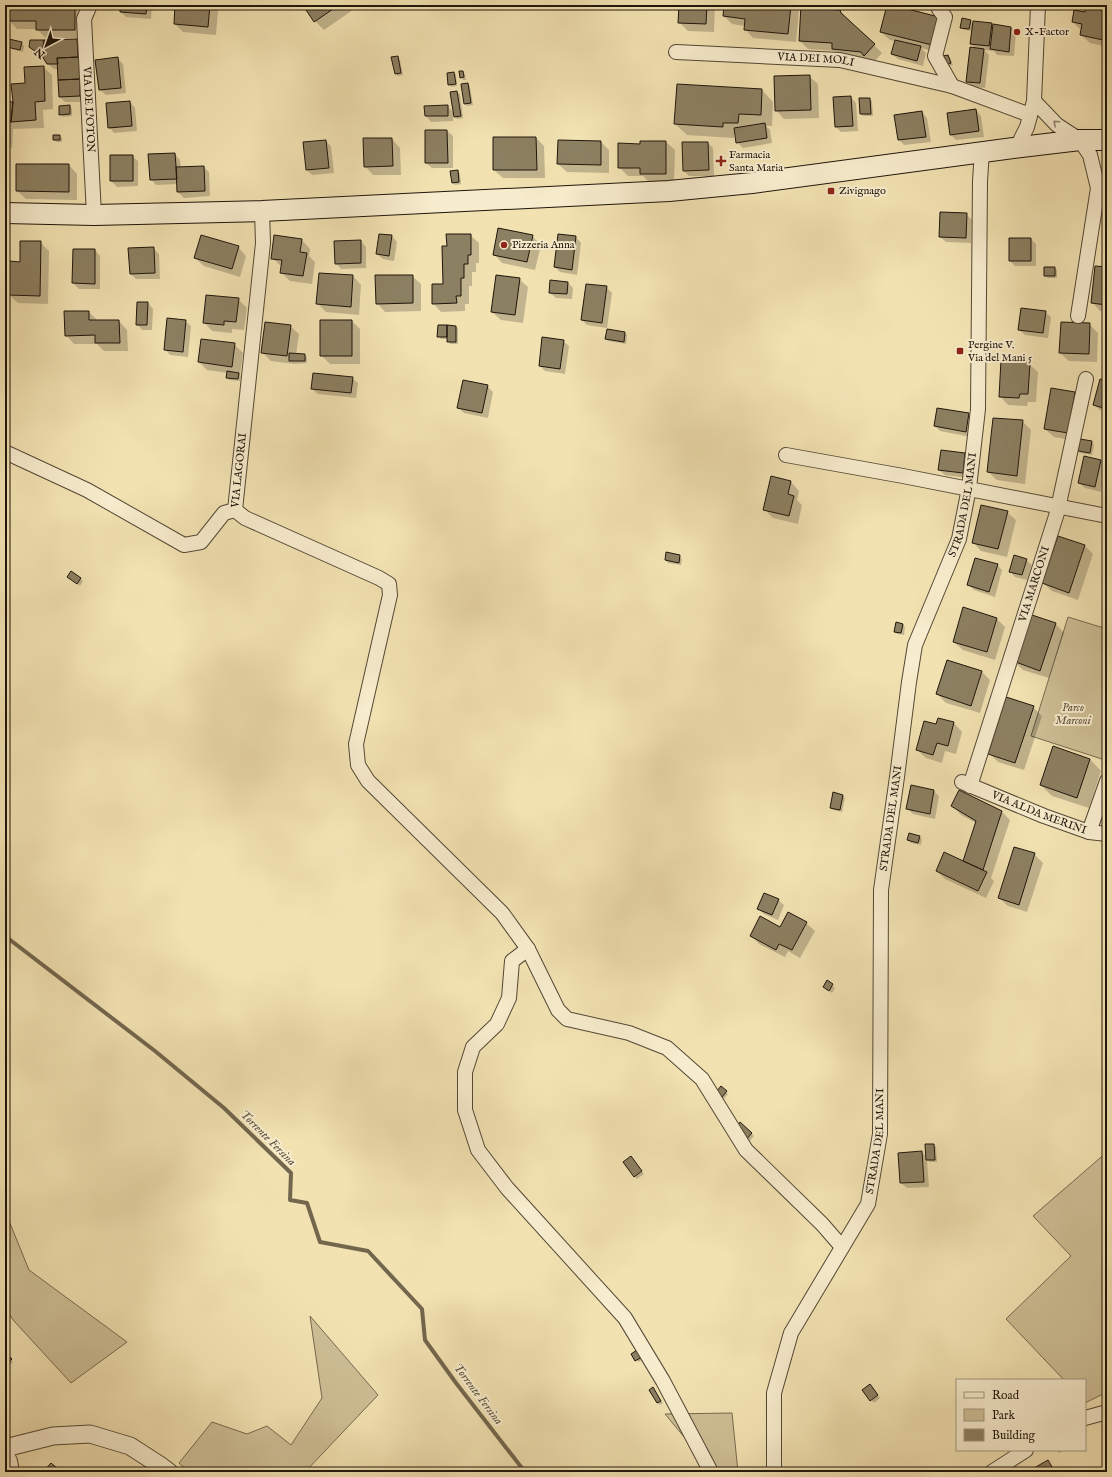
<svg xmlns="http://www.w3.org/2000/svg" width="1112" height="1477" viewBox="0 0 1112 1477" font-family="'IM FELL English',serif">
  <rect width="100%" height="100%" fill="#f2e2b2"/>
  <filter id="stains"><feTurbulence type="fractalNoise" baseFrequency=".005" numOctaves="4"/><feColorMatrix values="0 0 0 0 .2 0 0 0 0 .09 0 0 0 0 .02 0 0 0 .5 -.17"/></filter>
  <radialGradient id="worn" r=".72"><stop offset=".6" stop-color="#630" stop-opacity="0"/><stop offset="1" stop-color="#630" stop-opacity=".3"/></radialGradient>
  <path fill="#cebf96" stroke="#766a50" d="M1068 617 1107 629V752L1105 760 1031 736Z
    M1107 1152V1392L1085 1403V1380H1064L1006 1319 1071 1256 1033 1216Z
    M5 1211 29 1270 127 1342 71 1383 14 1321 5 1308Z
    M310 1316 378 1395 305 1472H189L179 1463 212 1422 247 1434 267 1426 291 1445 322 1398Z
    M732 1413 738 1472H703L690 1444 665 1414Z"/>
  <path fill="#0003" d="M5 5 46 6 49 9 74 8 83 17V38H46L37 29H17L5 16Z
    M121 5H152L151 19 126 17 121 12Z
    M176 5H212L218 11 216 35 183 32 175 24Z
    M310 5H360L324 30 315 21 306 8Z
    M680 5H715L714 32 688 31 679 22Z
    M725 5H793L799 11 796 42 753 38 745 29V26L732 24 724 16Z
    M822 7 825 10 840 11 882 53 873 63 841 58 834 51 808 49 800 41Z
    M1107 11V47L1090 43 1081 35V30L1073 22 1086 13Z
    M970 21 973 24H991L993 25 1011 27 1016 33 1014 56 997 55 994 51 984 50 989 55 985 88 972 87 967 81 976 49 971 44 973 31 964 30 961 28Z
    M947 26 940 53 921 48 926 53 923 66 898 59 892 54 895 41 890 40 881 32Z
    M10 40 22 43 24 46 23 52 11 49 8 47Z
    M77 40 82 45 85 102H65L60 97 59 69H54L48 64Z
    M948 56 950 58 953 65 949 66 947 64Z
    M397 57 400 60 403 75 398 76 396 74Z
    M117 58 123 64 126 93 106 95 100 90Z
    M43 67 52 75 53 109 43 110 44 128 13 129 12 148 5 147V102L14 103 26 84Z
    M463 72 465 74 466 80H463L461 77Z
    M453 73 456 75 457 86 452 87 449 85Z
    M809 76 818 84 819 118 784 119 776 110Z
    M468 84 470 87 473 105 467 106 465 103Z
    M762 90 773 102 772 126H766L770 130 772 143 743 148 737 142 734 130V138L687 135 675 124Z
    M457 92 460 94 463 118 457 119 453 114V121L431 122 426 116 425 107 447 106 454 113Z
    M851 97 856 103 858 131 841 132 836 127Z
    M869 99 872 101 873 116H864L861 114Z
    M130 102 135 108 137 131 114 133 109 127Z
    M70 106 72 109V116L63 117 60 114Z
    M976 110 981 116 984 137 956 140 951 135Z
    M922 112 927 118 931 142 904 145 899 140Z
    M426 131H447L453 136V168H432L426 163Z
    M59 136 62 138V142H57L54 140Z
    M536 138 544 146 545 178H503L494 170Z
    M392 139 400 148 401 175H373L365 166Z
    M326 141 331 146 334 173 312 175 307 170 304 143Z
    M601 142 609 150V173L567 172 558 164Z
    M641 142H666L675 150 674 182H649L643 176H628L619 167 641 145Z
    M708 143 713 148 714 176H689L684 171Z
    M175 154 180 160 181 168 204 167 209 172 210 196 184 198 178 192V184L156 185 151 179Z
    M111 156H132L138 161V186L117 187 111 181Z
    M69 165 77 174V200L26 199 17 191Z
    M5 171 7 173V201H5Z
    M458 171 460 174 461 184 455 185 453 182Z
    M966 214 972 220 971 243 946 242 940 237Z
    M470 235 479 243V263H476V272H472V286H469V304H465V311L441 312 433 303 444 285Z
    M392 236 397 242 394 261 383 259 377 254Z
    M532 236 541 245 535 270 502 263 494 254Z
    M576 237 581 243 577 275 560 272 555 267Z
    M1031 239 1036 244V266H1015L1010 261Z
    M302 240 310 249 309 256 315 262 312 284 290 281 281 272 282 267 272 258Z
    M361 241 366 247V268L341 269 336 263Z
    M40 242 49 251 48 304 18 303 9 295 21 263Z
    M238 247 246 256 240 277 204 266 195 258Z
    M153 248 159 254 160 279H136L131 274Z
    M74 250H95L100 256V289H79L73 283Z
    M1054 268 1057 270V278H1048L1045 276Z
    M1107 268V312L1100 311 1092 302Z
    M353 276 361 285 359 315 326 312 318 304Z
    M412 276 421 284V311L385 312 377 303Z
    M519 279 528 287 523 323 501 320 492 312Z
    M568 283 573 288 572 299 556 298 550 293Z
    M606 287 612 293 607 328 587 325 582 320Z
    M238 299 247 308 244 330 232 329V333L212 331 204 322Z
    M148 303 153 309 152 330H142L137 324Z
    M89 312 97 320 119 321 127 330 128 351H104L97 344H74L66 335Z
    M1045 312 1051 317 1048 338 1025 335 1019 330Z
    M185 321 191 326 188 357 170 355 165 349Z
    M352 321 360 329V364H330L321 355Z
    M1089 324 1098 333 1097 362 1069 361 1060 353Z
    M290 326 299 334 296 355H305L307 357V363L295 364 271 361 262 352Z
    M456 326 458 329V344H450L448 339H441L438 336Z
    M625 333 627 335 626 344 609 341 606 339Z
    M563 341 569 346 565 374 545 371 540 366Z
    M234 344 243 353 240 375 241 376 240 381 229 380 227 377 228 373 207 370 199 362Z
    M1029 364 1038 372 1036 402H1028L1027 406 1008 405 1000 396Z
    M352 378 358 383 356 398 318 394 312 389Z
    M1107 382V412L1100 410 1094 405Z
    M487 386 493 392 488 418 464 413 458 407Z
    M1074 393 1083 401 1076 441 1054 437 1045 429Z
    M968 414 974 420 971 437 940 431 935 426Z
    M1022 421 1031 430 1025 484 997 480 988 472Z
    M1081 440 1092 442 1094 445 1092 455 1081 453 1079 450Z
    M965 454 970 459 968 478 945 475 939 470Z
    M1085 458 1101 461 1106 467 1101 492 1085 488 1079 483Z
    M791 482 799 491 797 500 802 505 798 524 773 518 764 509Z
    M1007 512 1016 520 1007 557 981 551 973 542Z
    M1059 537 1085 546 1093 554 1078 600 1052 591 1043 583Z
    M667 553 680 556 682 559 681 565 668 563 666 560Z
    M1026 560 1032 565 1027 580 1015 577 1010 571Z
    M997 565 1002 570 995 597 974 590 969 585Z
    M71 572 83 581 80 586 71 579Z
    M1030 615 1056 624 1064 633 1049 678 1023 670 1014 661Z
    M997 619 1005 627 995 660 963 650 954 642Z
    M903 625 905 627 904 635 897 634 895 631Z
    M982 672 990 680 980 713 946 703 937 694Z
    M1033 707 1042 716 1024 770 998 762 989 753Z
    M954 723 962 732 956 754 945 751 942 763 926 758 917 750 937 725Z
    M1053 747 1090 759 1101 771 1089 808 1052 796 1041 785Z
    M912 786 934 791 939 796 935 819 913 814 907 808Z
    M843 796 845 798 842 812 833 810 831 808Z
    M953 806 1001 811 1010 820 991 878 994 881 986 898 945 879 937 871 963 862 976 823 961 815Z
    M920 837 922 839 921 845 911 843 908 840Z
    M1034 854 1043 863 1027 912 1008 906 999 898Z
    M778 900 784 905 778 920 764 914 758 909Z
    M806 923 815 931 800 958 788 951 785 957 759 944 751 935Z
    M832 985 835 988 832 993 824 987Z
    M721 1088 728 1094 724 1099 717 1092Z
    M740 1124 754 1136 747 1144Z
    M933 1145 936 1147 937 1162H930L927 1160 929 1187 907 1188 901 1183 900 1154 922 1152 927 1158Z
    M633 1160 644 1174 637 1179 624 1163Z
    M637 1351 643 1359 639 1362 636 1360Z
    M8 1356 13 1362 10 1365 5 1360Z
    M872 1387 880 1398 874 1403 863 1390Z
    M653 1389 663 1403 660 1405 658 1403Z
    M1056 1450H1065L1059 1453Z"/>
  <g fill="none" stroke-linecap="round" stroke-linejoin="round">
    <path stroke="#72664d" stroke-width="4" d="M5 936 155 1051 224 1108 291 1173 290 1200 307 1203 320 1242 368 1251 422 1309 425 1340 456 1383 525 1472"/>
  </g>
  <path fill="#8c8062" stroke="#1e150b" d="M5 5H47V8L75 7V30H36V21H7V11H5Z
    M120 5H147L146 14 120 12Z
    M175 5H210L208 27 174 24Z
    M308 5H339L314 22 304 7Z
    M679 5H707L706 24 678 23Z
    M724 5H791L788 34 744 30 745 19 723 16Z
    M801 5 822 6V9L840 10 841 13 875 44 864 56 861 52 832 49V43L799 41Z
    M887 5H892L939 17 932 45 880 32Z
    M1086 5 1107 10V17L1103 40 1080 35 1082 24 1072 22 1074 10 1085 12Z
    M962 18 971 20 969 29 960 28Z
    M973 21 992 23 989 46 970 44Z
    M993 24 1011 27 1009 52 990 49Z
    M9 39 22 42 20 50 7 47Z
    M77 39 78 57 57 58 58 64H47L42 56 44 40Z
    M30 40H44L42 56 29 47Z
    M895 40 921 46 917 61 891 54Z
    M970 47 984 49 980 83 966 82Z
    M948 55 951 63 946 65 943 56Z
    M398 56 401 73 395 74 391 57Z
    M81 57 82 79 58 80 57 58Z
    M118 57 121 88 99 90 95 60Z
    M44 66 45 101 35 102 36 120 11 122 13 102 11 84 25 83 24 67Z
    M459 71H463L464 77 460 78Z
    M454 72 456 84 448 85 447 73Z
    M810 75 811 110 775 111 774 76Z
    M80 79V96L59 97 58 80Z
    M468 83 471 103 464 104 461 84Z
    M677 84 762 89 761 115 739 114 738 123H723V127L674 124Z
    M457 91 461 116 454 117 450 92Z
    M851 96 853 126 835 127 833 97Z
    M859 98H870L871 114H860Z
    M5 101 13 102 11 122 5 121Z
    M130 101 132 126 108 128 106 103Z
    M70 105V114L59 115V106Z
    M448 105V116H425L424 106Z
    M976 109 979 131 950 135 947 113Z
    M922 111 926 137 898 140 894 115Z
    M765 123 767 138 736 143 734 128Z
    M425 130H447L448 163H425Z
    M53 135H60V140H53Z
    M493 137H536L537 170H493Z
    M363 138H392L393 166 364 167Z
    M326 140 329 168 306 170 303 142Z
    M558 140 601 141V165L557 164Z
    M640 141H666V174H640V168H618V143L640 144Z
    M682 142H708L709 170 683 171Z
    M175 153 177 179 150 180 148 154Z
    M110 155H133V181H110Z
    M16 164H69V192L16 191Z
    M204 166 205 191 177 192 176 167Z
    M458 170 459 182 452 183 450 171Z
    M940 212 967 213 966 238 939 237Z
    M498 228 533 235 527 262 493 255Z
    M379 234 392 235 389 256 376 254Z
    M446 234H471V255H468V264H464V278H461V296H456L457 303 432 304V284H443L442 246H447Z
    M558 234 576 236 572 270 554 267Z
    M201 235 239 246 232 269 194 258Z
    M274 235 302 239 300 252 307 253 303 276 280 273 282 260 271 259Z
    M1009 238H1031V261H1009Z
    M361 240V263L335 264 334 241Z
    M20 241H41L40 296 8 295 9 261 20 262Z
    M154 247 155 273 130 274 128 248Z
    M73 249H95V284L72 283Z
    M1095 266 1107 267V305L1091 303Z
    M1044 267H1055V276H1044Z
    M319 273 353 275 351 307 316 304Z
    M375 275H413V303L376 304Z
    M496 275 520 278 515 315 491 312Z
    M550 280 568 282 567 294 549 293Z
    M586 284 607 286 602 323 581 320Z
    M206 295 239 298 236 322 224 321V325L203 323Z
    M137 302H148L147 325H136Z
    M1021 308 1046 311 1043 333 1018 330Z
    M64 311H89V320H119L120 343H95V335L65 336Z
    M167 318 186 320 183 352 164 350Z
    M320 320H352V356H320Z
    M265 322 291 325 287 356 261 353Z
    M1061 322 1090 323 1089 354 1059 353Z
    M438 325H447V337H437Z
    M447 325 456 326V342H447Z
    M607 329 625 332 624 342 605 339Z
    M542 337 564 340 560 369 539 366Z
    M201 339 235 343 232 367 198 362Z
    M289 353 305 354V361H289Z
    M1001 360 1030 363 1028 394H1020L1019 398 999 397Z
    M227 371 239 373 238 379 226 378Z
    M313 373 353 377 351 393 311 389Z
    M1100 379 1107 381V409L1093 405Z
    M463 380 488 385 482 413 457 408Z
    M1051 388 1075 392 1068 433 1044 429Z
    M937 408 969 413 966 432 934 426Z
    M993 418 1023 420 1017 476 987 472Z
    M1080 439 1092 441 1090 453 1078 451Z
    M941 450 965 453 963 473 938 470Z
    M1084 456 1101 460 1095 487 1078 483Z
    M771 476 791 481 788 494 794 496 789 516 763 510Z
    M981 505 1008 511 998 549 972 543Z
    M1058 536 1085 545 1069 593 1042 583Z
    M666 552 680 555 679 563 665 560Z
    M1014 555 1027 559 1022 575 1009 572Z
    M975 558 998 564 989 592 967 585Z
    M71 571 81 578 77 584 67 577Z
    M963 607 997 618 987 652 953 642Z
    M1029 614 1056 623 1040 671 1013 661Z
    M896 622 903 624 901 633 894 632Z
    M947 660 982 671 971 706 936 694Z
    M1006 697 1034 706 1015 763 988 754Z
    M938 718 954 722 948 746 937 743 933 755 916 750 924 721 936 724Z
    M1053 746 1090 759 1077 798 1040 785Z
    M911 785 934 790 930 814 906 809Z
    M959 790 1002 811 983 870 963 861 976 821 951 806Z
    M833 792 843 795 840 810 830 808Z
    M909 833 920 836 918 843 907 840Z
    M1014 847 1035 853 1019 905 998 898Z
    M944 852 987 872 978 891 936 871Z
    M764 893 779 899 772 915 757 909Z
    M788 912 807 922 792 950 779 944 776 950 750 936 760 916 780 927Z
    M827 980 833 984 829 991 823 987Z
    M721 1086 727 1091 722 1097 716 1092Z
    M740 1122 752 1133 744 1142 736 1127Z
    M925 1144H934L935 1160H926Z
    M922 1151 924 1182 900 1183 898 1153Z
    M631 1156 642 1171 634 1177 623 1162Z
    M637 1350 642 1357 635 1361 631 1354Z
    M8 1355 12 1359 7 1364 5 1362V1358Z
    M870 1384 878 1395 870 1401 862 1390Z
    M653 1387 661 1401 657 1403 649 1390Z
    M1048 1460 1055 1472H1027Z
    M51 1463 62 1472H43Z"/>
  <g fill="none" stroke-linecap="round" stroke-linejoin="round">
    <g stroke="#534835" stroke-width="16">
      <g id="minor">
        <path id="s1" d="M90 5 84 19 94 215"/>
        <path d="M940 5 939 9 945 17 935 56 952 86"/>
        <path id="s2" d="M676 52 840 60 952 86 1030 115"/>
        <path d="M1034 101 1057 125 1080 140 1090 155 1098 188 1078 316"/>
        <path d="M1021 147V139L1027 127 1034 101 1038 5"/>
        <path d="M5 452 87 490 184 545 201 542 224 513 235 510"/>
        <path d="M786 455 903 476 1107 516"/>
        <path d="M235 510 245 518 379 578 389 584 390 595 356 744 358 765 368 781 502 913 528 949 558 1010 567 1019 629 1033 667 1048 702 1079 746 1150 822 1224 842 1247"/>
        <path id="s3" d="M235 510 263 243 262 211"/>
        <path id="s4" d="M962 782 1044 816 1089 832 1107 781"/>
        <path id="s5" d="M970 786 1057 513 1086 379"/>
        <path d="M1089 832 1107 834"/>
        <path d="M528 949 512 961 509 998 497 1024 473 1047 465 1072V1110L478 1150 507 1188 625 1318 663 1381 711 1472"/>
        <path d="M1085 1418 1107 1412"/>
        <path d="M5 1451 10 1461 12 1472"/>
        <path id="s6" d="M774 1472V1393L791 1333 868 1204 880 1134 881 890 897 777 909 682 915 645 959 539 969 488 978 409 980 181 982 151"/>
        <path d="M992 1472 1026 1450"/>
      </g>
    </g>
    <g stroke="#534835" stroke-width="19">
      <path id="tertiary" d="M5 1448 53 1436 90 1434 130 1446 161 1466 169 1472"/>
    </g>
    <g stroke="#1e150b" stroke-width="22">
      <path id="secondary" d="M5 213 94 215 262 211 669 191 752 183 1021 147 1080 140H1107"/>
    </g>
    <use href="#minor" stroke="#f7eccd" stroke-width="14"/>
    <use href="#tertiary" stroke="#f7eccd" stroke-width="17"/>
    <use href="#secondary" stroke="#f7eccd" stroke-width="20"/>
  </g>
  <defs><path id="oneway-chevron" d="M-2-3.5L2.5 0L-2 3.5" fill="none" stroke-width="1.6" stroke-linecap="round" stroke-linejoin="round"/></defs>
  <use stroke="#958b76" href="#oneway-chevron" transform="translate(1056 123) rotate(-138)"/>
  <g fill="#8f2418" stroke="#f7eccd" stroke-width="1.5">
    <circle cx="1017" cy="32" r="4"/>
    <path d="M719 155h4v4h4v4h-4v4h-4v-4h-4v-4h4z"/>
    <rect x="827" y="187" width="8" height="8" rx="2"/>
    <circle cx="504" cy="245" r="4"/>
    <rect x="956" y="347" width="8" height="8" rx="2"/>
  </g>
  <g text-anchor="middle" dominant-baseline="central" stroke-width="4" stroke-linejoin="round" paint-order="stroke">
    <g font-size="11" fill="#1e150b" stroke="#f7eccd" text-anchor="start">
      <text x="1025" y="32">X-Factor</text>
      <text x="729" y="155">Farmacia<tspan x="729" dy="13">Santa Maria</tspan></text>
      <text x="839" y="191">Zivignago</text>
      <text x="512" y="245">Pizzeria Anna</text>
      <text x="968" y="345">Pergine V.<tspan x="968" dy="13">Via del Mani 5</tspan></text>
    </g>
    <g font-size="11" fill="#1e150b" stroke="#f7eccd">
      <text stroke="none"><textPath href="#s2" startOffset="140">VIA DEI MOLI</textPath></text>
      <text stroke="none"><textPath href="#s1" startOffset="106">VIA DE L'OTON</textPath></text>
      <text stroke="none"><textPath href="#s3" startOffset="40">VIA LAGORAI</textPath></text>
      <text stroke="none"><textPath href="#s6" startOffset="1003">STRADA DEL MANI</textPath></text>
      <text stroke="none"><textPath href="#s5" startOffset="212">VIA MARCONI</textPath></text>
      <text stroke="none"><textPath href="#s4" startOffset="83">VIA ALDA MERINI</textPath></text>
      <text stroke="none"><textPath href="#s6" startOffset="679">STRADA DEL MANI</textPath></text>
      <text stroke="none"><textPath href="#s6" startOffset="355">STRADA DEL MANI</textPath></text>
    </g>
    <g font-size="11" font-style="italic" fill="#5c503c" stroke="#f7eccd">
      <text x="1073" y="708">Parco<tspan x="1073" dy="13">Marconi</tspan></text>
    </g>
    <g font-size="12" font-style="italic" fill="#5d523c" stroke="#f7eccd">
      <text transform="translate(268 1138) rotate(45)">Torrente Fersina</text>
      <text transform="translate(478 1394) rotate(53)">Torrente Fersina</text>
    </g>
  </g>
  <rect width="1112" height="1477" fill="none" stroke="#f2e2b2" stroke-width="20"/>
  <rect x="6" y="6" width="1100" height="1465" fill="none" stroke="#1e150b" stroke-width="2"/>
  <rect x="10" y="10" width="1092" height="1457" fill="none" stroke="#1e150b"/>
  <rect x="956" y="1379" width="130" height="72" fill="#f7eccd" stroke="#a0967f"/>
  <rect x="964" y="1392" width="20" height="6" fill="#f7eccd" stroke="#a0967f"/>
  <text x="992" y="1399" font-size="12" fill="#1e150b">Road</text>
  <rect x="964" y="1409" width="20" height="12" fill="#cebf96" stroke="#a0967f"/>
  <text x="992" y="1419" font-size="12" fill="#1e150b">Park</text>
  <rect x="964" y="1429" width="20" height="12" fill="#8c8062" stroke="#a0967f"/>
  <text x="992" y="1439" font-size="12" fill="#1e150b">Building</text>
  <g transform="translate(46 46) rotate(221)" stroke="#f7eccd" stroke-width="3" paint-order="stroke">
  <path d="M0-3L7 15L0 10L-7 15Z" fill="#1e150b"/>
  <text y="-6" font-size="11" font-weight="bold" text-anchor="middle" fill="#1e150b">N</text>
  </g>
  <rect width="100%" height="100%" filter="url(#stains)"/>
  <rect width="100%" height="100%" fill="url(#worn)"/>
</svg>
